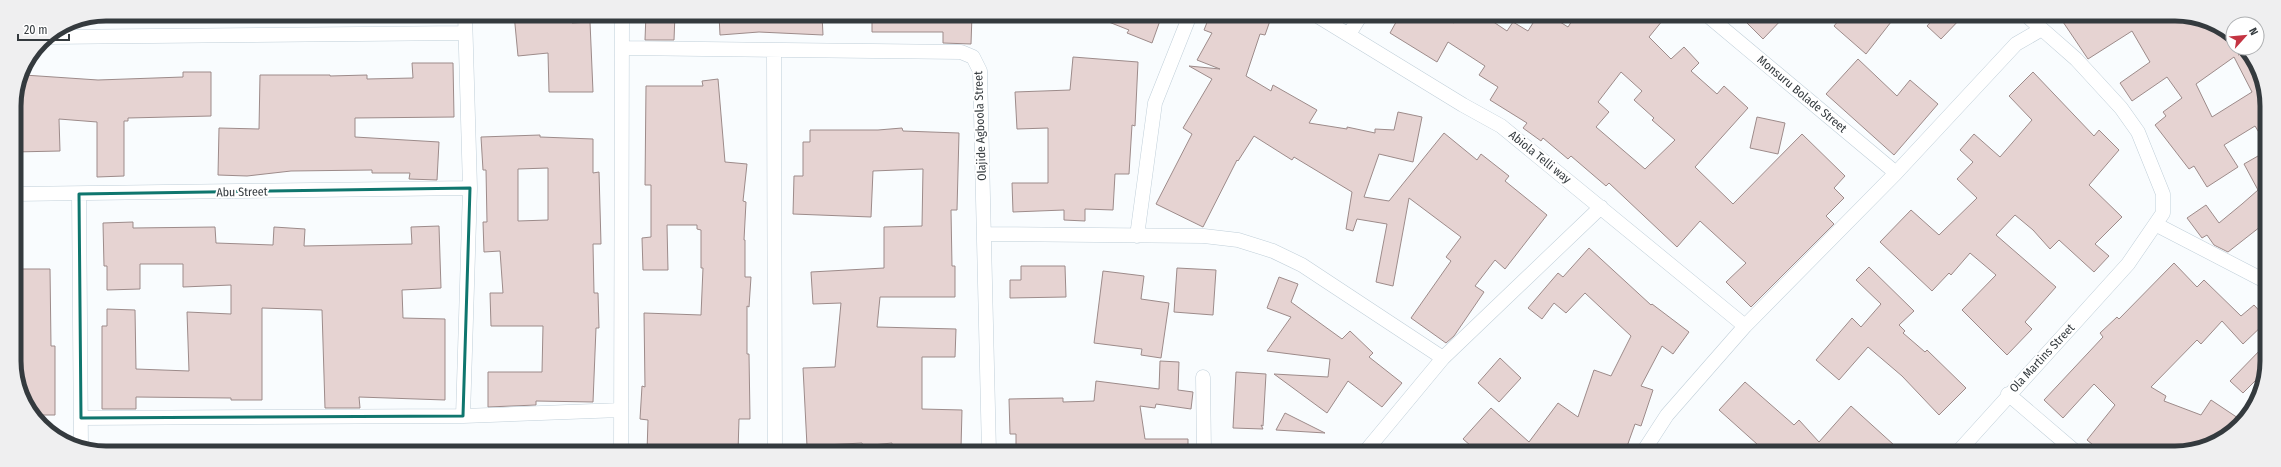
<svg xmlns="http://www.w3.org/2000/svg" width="2281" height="467" viewBox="0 0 2281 467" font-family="'Fira Sans Condensed',sans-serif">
  <rect width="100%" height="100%" fill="#f9fcfe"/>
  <path fill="#e6d3d2" stroke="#9d8b8a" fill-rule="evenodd" d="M514 14H573L572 23 590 22 593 92H549L548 53 518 56Z
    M646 14H675L674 40H645Z
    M719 15H822L823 35 759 32 720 35Z
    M872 15H972L971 44 943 43V32H872Z
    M1091 15H1162L1152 43 1127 33 1129 30Z
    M1210 15H1238L1255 22 1257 15H1272L1265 35 1260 34 1246 76 1271 91 1273 85 1317 110 1309 123 1347 129V127L1375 133V129L1394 130 1398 112 1422 117 1413 162 1379 154 1364 197 1389 201 1444 133 1477 160 1481 154 1509 176 1505 181 1547 215 1505 269 1495 260 1475 286 1484 292 1454 336 1446 343 1411 318 1451 261 1446 257 1461 237 1409 198 1393 286 1376 282 1387 224 1357 219 1353 231 1346 229 1352 192 1294 157 1292 160 1254 136 1238 161 1237 160 1203 227 1156 204 1192 134 1183 128 1212 79 1189 66 1220 69 1197 60 1212 33 1204 30Z
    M1400 15H1440L1454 23 1459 15H1483L1507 31 1513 22 1528 31 1538 15H1549L1568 27 1576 15H1667L1649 37 1671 59 1684 47 1699 63 1691 71 1717 94 1724 86 1748 108 1695 167 1733 204 1802 134 1845 176 1834 188 1844 198 1826 216 1834 224 1751 307 1726 282 1746 263 1700 221 1677 247 1609 183 1606 186 1571 156 1568 159 1543 138 1541 141 1523 128 1527 123 1490 100 1498 87 1479 75 1485 66 1448 42 1437 62 1390 33ZM1621 72 1642 91 1634 100 1654 118 1652 120 1675 140 1645 169 1596 127 1609 112 1598 102Z
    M1739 15H1786L1763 39Z
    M1843 15H1884L1891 22 1866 54 1834 26Z
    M1936 16H1963L1941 39 1927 26Z
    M2059 16H2193L2228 35 2233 42V48H2236L2240 54 2238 55 2245 51 2265 88V142L2255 126 2224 145 2238 167 2207 187 2194 166 2189 169 2155 125 2166 116 2163 112 2182 98 2167 77 2132 101 2120 83 2150 62 2132 31 2088 59ZM2234 57 2252 92 2212 117 2196 84Z
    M1073 57 1138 62 1135 126 1132 125 1129 174H1115L1113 210 1085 209V221L1064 220V210L1013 212 1012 183H1048V128L1017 129 1015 92 1070 90Z
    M1858 59 1897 96 1910 80 1938 104 1894 155 1826 94Z
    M412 63H453L454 117 355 118V137L439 142 437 180 409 179 410 173H372V170L291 171 247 176 218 175 219 128 259 129 260 75H330V76L367 75V79L413 78Z
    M183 72H211V116L128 118V121H124V176L97 177V122L59 119 60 151 14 152V100L20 79 24 80V75L98 80 183 77Z
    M2033 72 2094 136 2099 130 2119 150 2089 185 2122 217 2095 244 2109 256 2094 272 2059 240 2050 249 2033 230 2015 215 1996 235 2056 287 2025 322 2032 329 2007 355 1962 310 1996 275 1970 253 1951 275 1949 273 1932 291 1880 242 1911 210 1939 235 1977 198 1957 179 1973 162 1960 150 1974 134 2000 157 2032 120 2009 96Z
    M718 79 725 162 747 164 743 201 746 202 744 240H745V277H751L749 307 747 306V354H749L750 419H739L738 452H647L648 420 640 419 642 386 645 387 644 313 701 315 703 268H701V230L697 229V225H667L668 270H643L642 238 651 237V185H645L646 86H703L702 81Z
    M1757 117 1785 123 1778 154 1750 148Z
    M902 128 903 131 959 133 957 210H951L952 266H955V297H880L877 327 956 329 955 357H922V409L962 410 961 448 892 447V443L863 446 862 443 807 446 803 368 835 367 841 303 813 304 811 272 884 268V227L922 226 923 169 873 171 871 217 793 214 794 176H803V142H810V130H878Z
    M540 135V137L593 139V173L599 172 601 244H593L594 293H598L599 328H596L593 402 536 401V405L488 407V372H542L543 326H491L490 293H503L500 251 484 252 483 222H487L486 170H483L481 137ZM548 168V220L518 221V169Z
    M2265 152V223L2228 252 2214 245 2207 235 2202 238 2187 218 2206 205 2219 223 2242 204 2258 190 2244 164Z
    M133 222V228L215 227 216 243 273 245 274 227 305 229 304 246 412 244 411 227 439 226 441 288 402 290 403 318 445 319V400L359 397 360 408H325L322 310 262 308V400H231V398L136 397V409H102V326H107V309L135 310 136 369 189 371 187 312 231 314V285L183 287V264H140V289L107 290V266H104L103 223Z
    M1589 248 1651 305 1652 304 1689 332 1673 354 1662 346 1641 386 1653 390 1641 426 1635 424 1625 452H1478L1463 439 1491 408 1529 442 1558 403 1578 417 1594 370 1611 376 1631 336 1585 293 1566 313 1554 303 1542 319 1528 308 1558 273 1563 277Z
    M2174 263 2197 287 2204 280 2241 316 2254 305 2265 317V323L2243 344 2222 321 2201 344 2197 340 2151 387 2166 396 2164 401 2201 415 2211 400 2241 420 2235 430 2181 453H2103L2087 440 2115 405 2094 384 2063 418 2044 400 2103 337 2100 333 2117 317 2119 319Z
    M1021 266H1065L1066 297 1010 298V280H1021Z
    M1869 267 1914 311 1899 325 1905 331 1903 333 1925 352 1927 350 1966 388 1939 415 1902 376 1868 347 1839 380 1816 360 1852 318 1861 327 1881 304 1856 280Z
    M1177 268 1216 270 1213 315 1174 312Z
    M15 269H50L51 346H55V415H35L16 379Z
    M1103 271 1144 276 1141 299 1169 303 1161 358 1141 355 1142 349 1094 343Z
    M1279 277 1298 284 1291 302 1342 339 1350 331 1373 353 1369 357 1402 383 1382 407 1348 381 1327 413 1274 374 1328 377 1330 359 1267 351 1291 317 1267 308Z
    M2265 345V371L2243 393 2230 381Z
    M1500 358 1521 378 1499 402 1478 383Z
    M1160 361 1179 362 1178 390 1193 392 1191 409 1156 404 1155 408 1140 406 1145 439H1188V452H1016V434H1010L1009 399 1063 398V402L1094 401 1096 381 1159 389Z
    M1236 372 1266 374 1263 426 1261 425 1263 429 1233 428Z
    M1745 382 1794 425 1799 420 1819 442 1851 406 1894 445 1887 453H1767L1719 410Z
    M1285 413 1325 433 1276 430Z"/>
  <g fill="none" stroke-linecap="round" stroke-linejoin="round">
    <g stroke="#c0cfd9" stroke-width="15">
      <path id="street" d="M1316 15 1463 105 1501 126 1745 326
        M1707 15 1896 173
        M1349 34 1361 15
        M48 37 465 33
        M623 48 961 52 973 57 980 71 989 452
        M774 50 775 452
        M15 194 470 188
        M79 194 81 447
        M2157 225 2265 281
        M984 234 1204 236 1238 240 1273 251 1302 265 1443 358
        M1137 236 1155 103 1190 15
        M1203 377 1204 452
        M2008 394 2077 453
        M463 416 470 188 465 14
        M81 418 463 416 621 410
        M621 452 622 14
        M1365 452 1443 358 1601 207
        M1643 452 1667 415 1745 326 1896 173 2016 44 2042 29
        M1957 453 2128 264 2163 213V194L2138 132 2121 108 2076 59 2027 16"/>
    </g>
    <use href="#street" stroke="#fff" stroke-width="14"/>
  </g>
  <path fill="none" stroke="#0f766e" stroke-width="3" stroke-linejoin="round" d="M470 188 463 416 81 418 79 194Z"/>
  <g text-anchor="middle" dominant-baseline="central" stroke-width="4" stroke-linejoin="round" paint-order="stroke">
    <g font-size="12" fill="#343a3e" stroke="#fff">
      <text transform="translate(1802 94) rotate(40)">Monsuru Bolade Street</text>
      <text transform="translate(980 126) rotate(-92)">Olajide Agboola Street</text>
      <text transform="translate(1540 157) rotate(39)">Abiola Telli way</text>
      <text transform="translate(242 192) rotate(-1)">Abu Street</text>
      <text transform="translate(2042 358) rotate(-47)">Ola Martins Street</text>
    </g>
  </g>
  <path d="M0 0H2281V467H0ZM106 21H2175A85 85 0 0 1 2260 106V361A85 85 0 0 1 2175 446H106A85 85 0 0 1 21 361V106A85 85 0 0 1 106 21Z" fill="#efeff0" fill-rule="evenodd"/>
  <path fill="none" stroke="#343a3e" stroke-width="5" d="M106 21H2175A85 85 0 0 1 2260 106V361A85 85 0 0 1 2175 446H106A85 85 0 0 1 21 361V106A85 85 0 0 1 106 21Z"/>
  <g transform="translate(2245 36) rotate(63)"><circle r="19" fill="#ffffff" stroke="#aeb0b2"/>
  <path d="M0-3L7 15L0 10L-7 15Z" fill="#c43442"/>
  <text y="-6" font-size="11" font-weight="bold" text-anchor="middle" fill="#343a3e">N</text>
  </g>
  <path d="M18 34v6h51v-6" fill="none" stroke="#343a3e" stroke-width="2"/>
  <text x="24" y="34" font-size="12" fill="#343a3e" stroke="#ffffff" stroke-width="3" paint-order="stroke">20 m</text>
</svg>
